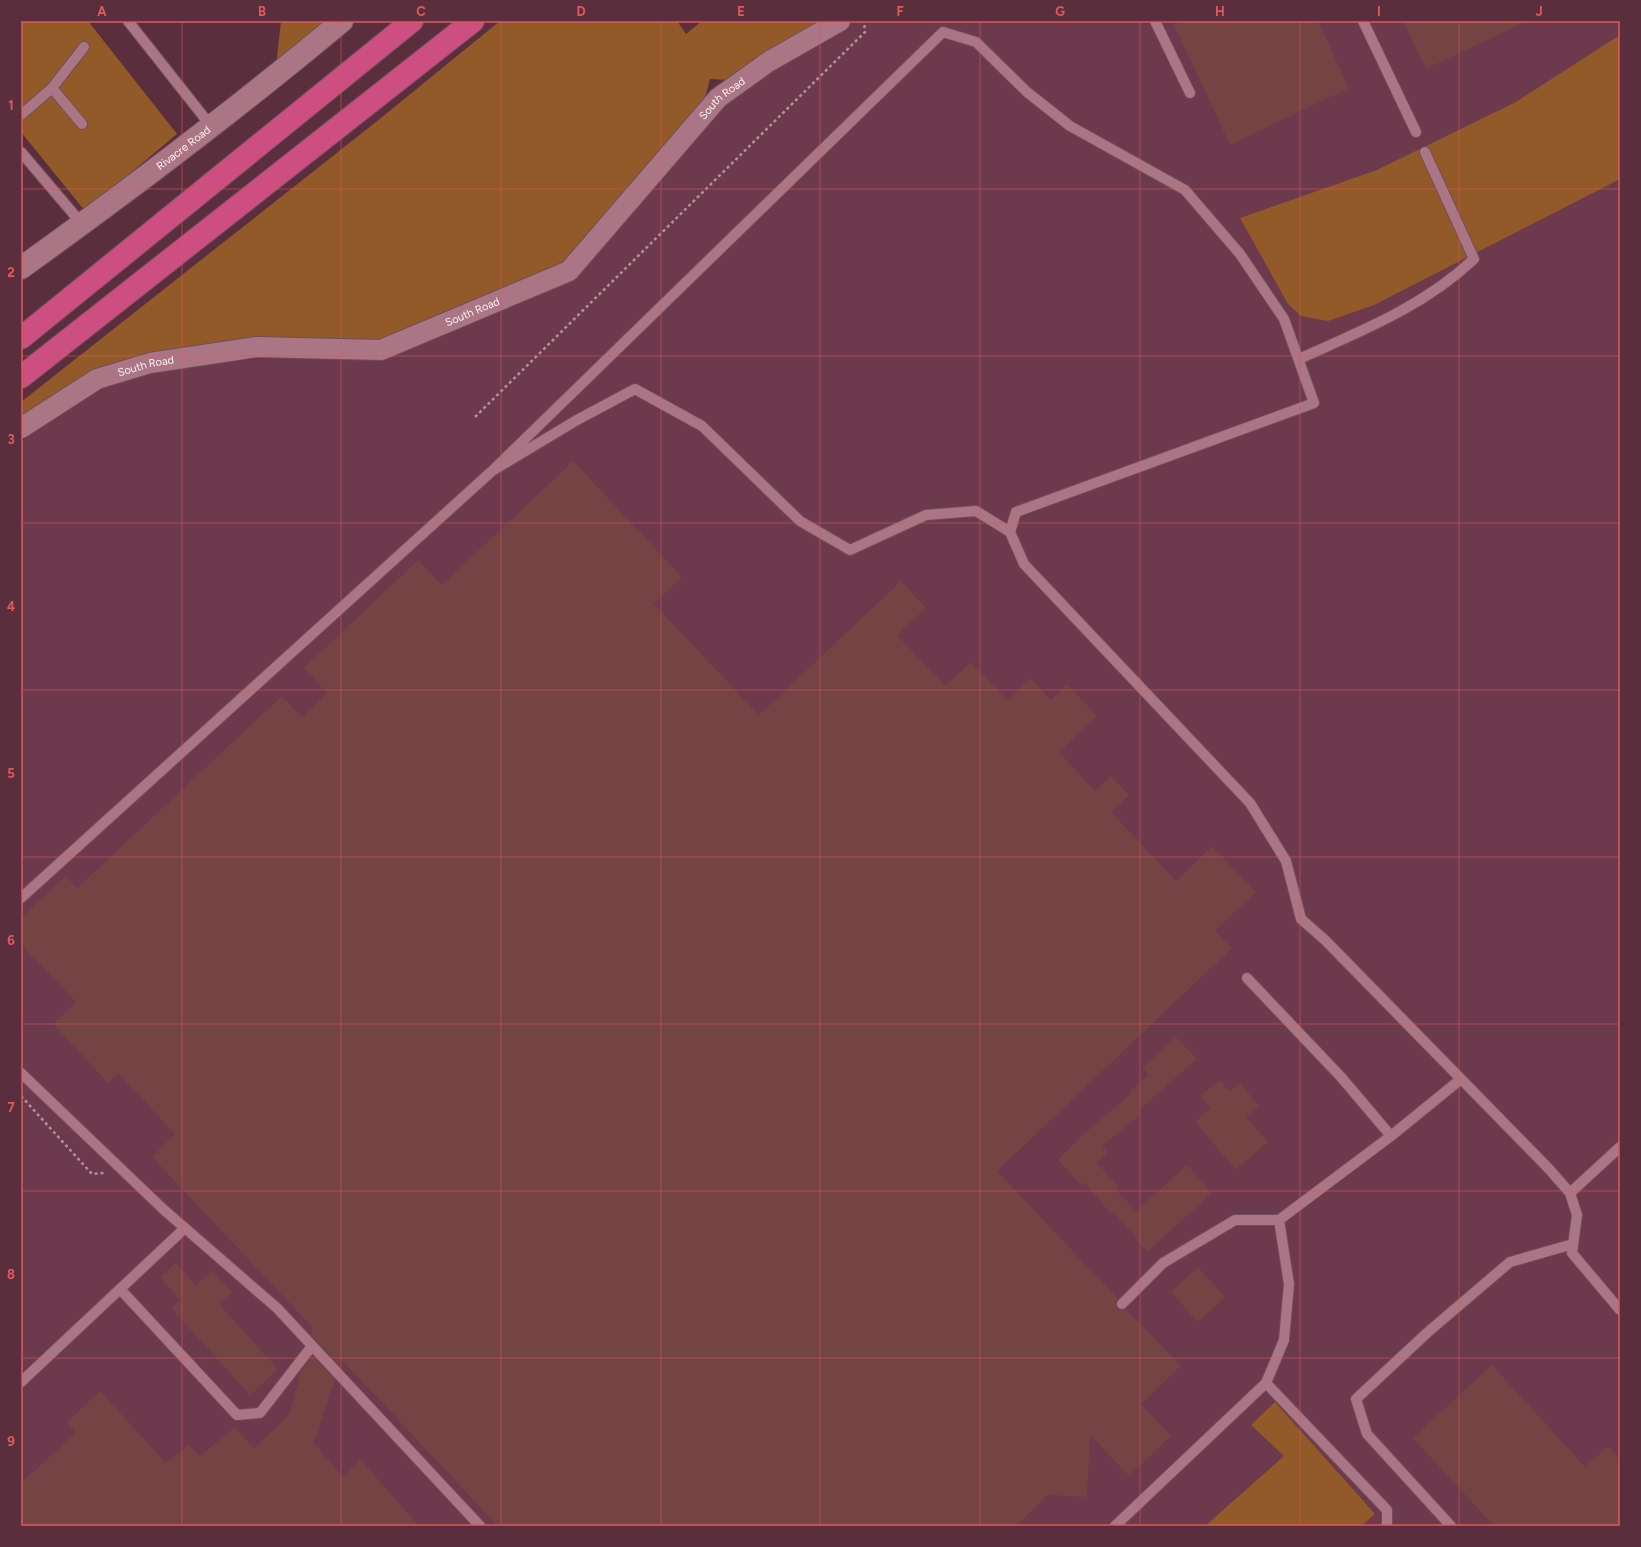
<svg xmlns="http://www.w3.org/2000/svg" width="1641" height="1547" viewBox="0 0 1641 1547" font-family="Figtree,sans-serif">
  <rect width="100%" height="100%" fill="#5b2e3e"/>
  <path fill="#6c3a4c" d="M840 21H1620V1526H21V441L102 387 163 366 381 350 569 271 718 98Z"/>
  <path fill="#935a29" d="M21 21H88L177 134 85 211 21 132Z
    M281 21H327L276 66Z
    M500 21H677L686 34 702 21H839L729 80 710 79 705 98 572 253 549 275 381 350 150 363 21 428V402L376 122Z
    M1620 35V179L1374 305 1328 321 1301 316 1288 304 1240 218 1377 170 1516 102Z
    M1275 1402 1375 1514 1361 1526H1205L1284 1456 1251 1425Z"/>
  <path fill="#744344" d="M1182 21H1318L1349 88 1230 145 1174 25Z
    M1403 21H1527L1426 69Z
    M573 461 682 577 654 604 759 715 901 581 926 608 897 635 945 686 971 662 1007 700 1030 678 1051 700 1067 684 1097 716 1059 752 1095 791 1111 776 1129 795 1111 812 1176 881 1212 846 1256 892 1215 931 1232 948 997 1171 1118 1299 1116 1303 1117 1308 1121 1310 1126 1309 1181 1366 1141 1404 1171 1436 1129 1476 1090 1435 1087 1497 1048 1495 1016 1526H498L341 1359 339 1365 311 1335 313 1328 152 1157 175 1134 118 1073 108 1083 53 1024 76 1002 21 944V918L66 876 77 888 282 696 302 717 327 693 304 668 418 560 442 585Z
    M1176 1037 1197 1059 1138 1111 1141 1114 1102 1146 1108 1153 1097 1163 1119 1187 1116 1190 1136 1211 1187 1165 1212 1193 1147 1252 1135 1239 1137 1237 1113 1212 1111 1214 1084 1182 1081 1185 1058 1160 1079 1138 1132 1093 1130 1091 1149 1075 1142 1068Z
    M1220 1080 1229 1091 1240 1083 1259 1106 1246 1117 1268 1142 1236 1170 1195 1122 1210 1108 1200 1096Z
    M176 1263 196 1286 212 1270 232 1292 219 1304 278 1369 250 1395 171 1308 180 1300 160 1277Z
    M1198 1267 1225 1297 1198 1322 1171 1292Z
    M313 1356 335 1379 314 1443 343 1477 361 1460 419 1526H21V1483L76 1433 67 1422 100 1391 166 1463 189 1445 200 1456 235 1427 254 1448 289 1415 301 1371Z
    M1492 1365 1585 1467 1608 1446 1620 1459V1526H1494L1413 1438Z"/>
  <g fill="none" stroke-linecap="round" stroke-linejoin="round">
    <g stroke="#704e5b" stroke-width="12">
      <path id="service" d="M128 21 211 126
        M1155 21 1190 93
        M1363 21 1416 132
        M52 88 82 124
        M21 115 52 88 84 47
        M21 152 82 224
        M1299 359C1361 331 1423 307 1474 259L1425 152
        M492 471 943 32 976 42 1027 92 1070 126 1185 190 1240 254 1284 319 1314 403 1016 512 1010 532 1024 564 1250 803 1286 861 1301 919 1325 940 1550 1170 1570 1193 1577 1215 1572 1253 1620 1310
        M21 898 492 471 577 420 635 389 702 426 800 521 850 550 926 515 976 511 1010 532
        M1247 978 1341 1077 1391 1136
        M21 1073 163 1209 277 1308 480 1526
        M1570 1193 1620 1147
        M120 1289 237 1415 260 1413 312 1346
        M1122 1304 1163 1263 1235 1220H1279
        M21 1382 185 1228
        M1266 1383 1387 1510V1526
        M1115 1526 1266 1383 1284 1340 1289 1284 1279 1220 1391 1136 1461 1079
        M1451 1526 1367 1434 1356 1399 1428 1332 1510 1262 1573 1244"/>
    </g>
    <g stroke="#704e5b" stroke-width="22">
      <g id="minor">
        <path id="s1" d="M21 428 97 379 150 363 257 347 381 350 569 271 718 98 768 62 840 21"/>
      </g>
    </g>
    <g stroke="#704e5b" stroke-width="24">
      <g id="secondary">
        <path id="s2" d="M21 268C131 189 238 108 342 21"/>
      </g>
    </g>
    <g stroke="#704e5b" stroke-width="24">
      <path id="motorway" d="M21 338 412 21
        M21 377 473 21"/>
    </g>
    <path stroke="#af939c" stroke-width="2.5" stroke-dasharray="3 3" stroke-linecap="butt" d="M475 417 865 32 864 21
      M21 1096 92 1174 105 1173"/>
    <use href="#service" stroke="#aa7686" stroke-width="10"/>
    <use href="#minor" stroke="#aa7686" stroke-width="20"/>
    <use href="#secondary" stroke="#aa7686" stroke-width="22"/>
    <use href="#motorway" stroke="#cd4e81" stroke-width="22"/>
  </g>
  <path fill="none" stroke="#e05a5b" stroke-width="1" stroke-opacity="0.55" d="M182 21V1526M341 21V1526M501 21V1526M661 21V1526M820 21V1526M980 21V1526M1140 21V1526M1300 21V1526M1459 21V1526M21 189H1620M21 356H1620M21 523H1620M21 690H1620M21 857H1620M21 1024H1620M21 1191H1620M21 1358H1620"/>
  <g text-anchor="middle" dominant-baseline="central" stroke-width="3.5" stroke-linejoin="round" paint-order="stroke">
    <g font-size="11" fill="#fcf0f3" stroke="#5b2e3e">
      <text stroke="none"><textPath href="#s1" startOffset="813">South Road</textPath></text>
      <text stroke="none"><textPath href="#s2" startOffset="202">Rivacre Road</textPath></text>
      <text stroke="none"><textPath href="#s1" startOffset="477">South Road</textPath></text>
      <text stroke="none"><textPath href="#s1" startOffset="141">South Road</textPath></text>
    </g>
  </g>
  <rect width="1641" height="1547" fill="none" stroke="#5b2e3e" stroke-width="44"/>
  <rect x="22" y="22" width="1597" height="1503" fill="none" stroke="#e05a5b" stroke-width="1.5"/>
  <g font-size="13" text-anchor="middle" font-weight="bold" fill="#e05a5b">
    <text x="102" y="16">A</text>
    <text x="262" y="16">B</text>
    <text x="421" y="16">C</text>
    <text x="581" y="16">D</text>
    <text x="741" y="16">E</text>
    <text x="900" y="16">F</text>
    <text x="1060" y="16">G</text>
    <text x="1220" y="16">H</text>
    <text x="1379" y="16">I</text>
    <text x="1539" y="16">J</text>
    <text x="11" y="110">1</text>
    <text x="11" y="277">2</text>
    <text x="11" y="444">3</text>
    <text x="11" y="611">4</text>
    <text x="11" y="778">5</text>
    <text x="11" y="945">6</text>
    <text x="11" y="1112">7</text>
    <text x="11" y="1279">8</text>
    <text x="11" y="1446">9</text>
  </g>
</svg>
